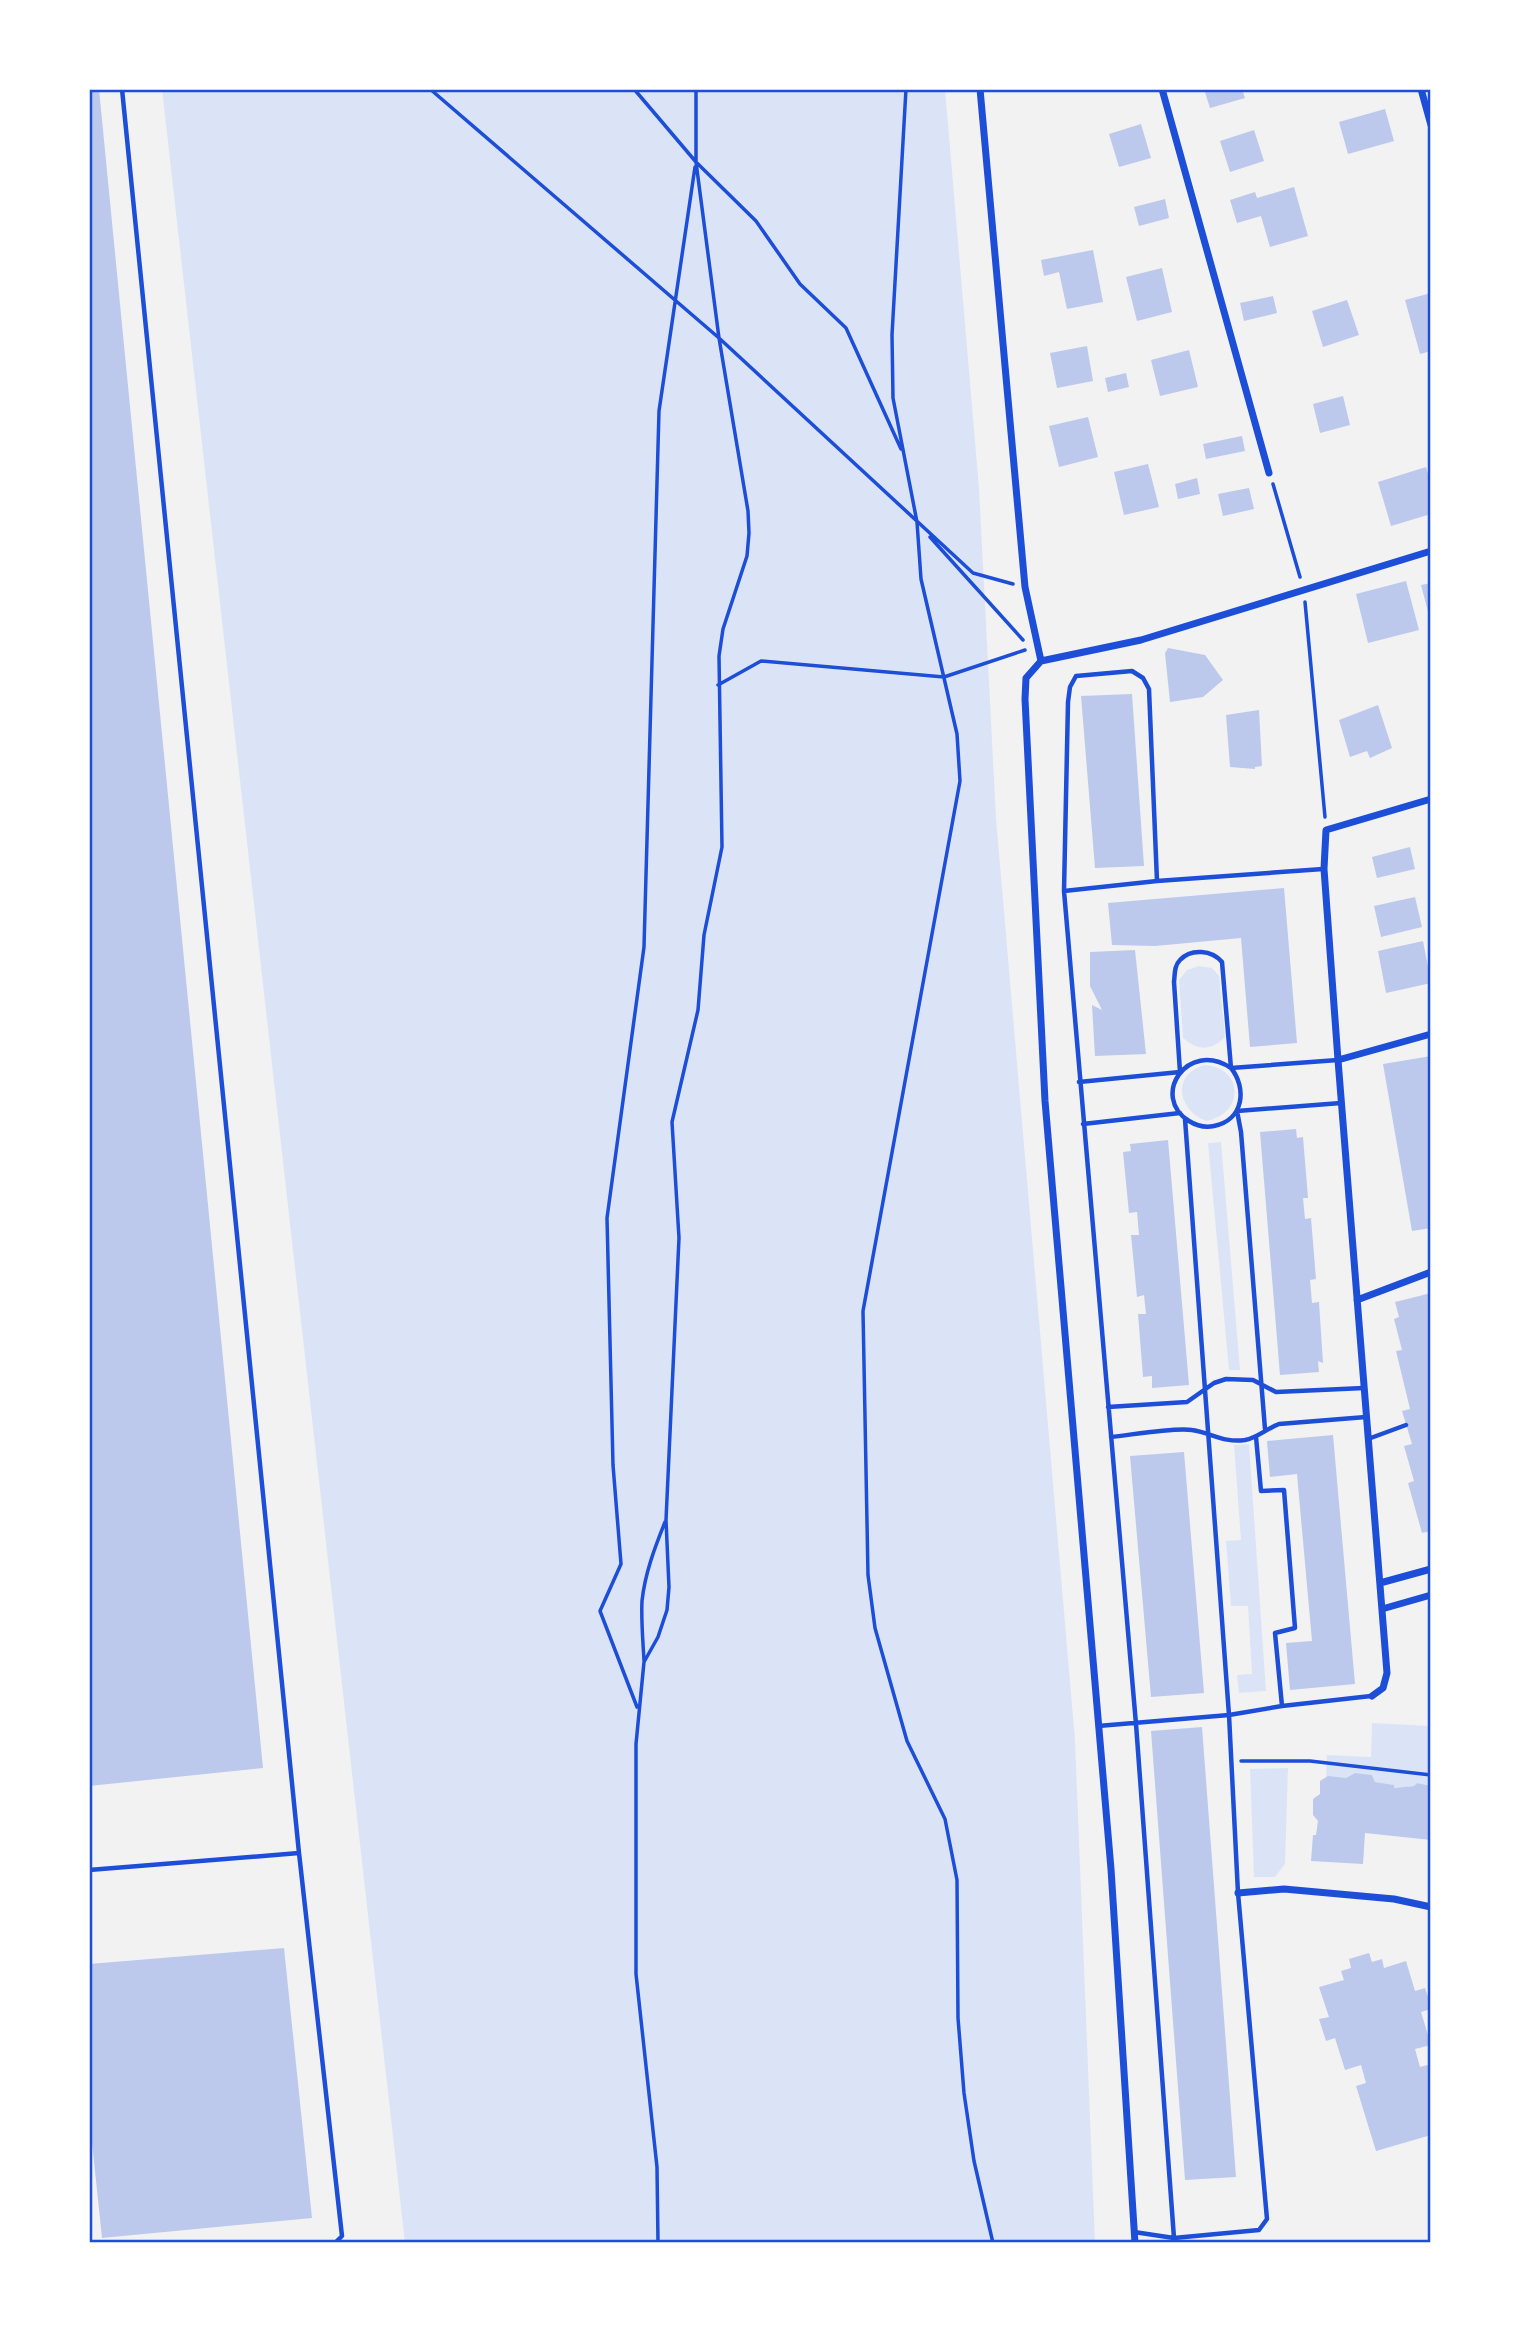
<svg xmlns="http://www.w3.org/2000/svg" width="1520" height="2332" viewBox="0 0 1520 2332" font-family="Roboto,sans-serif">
  <rect width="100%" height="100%" fill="#f2f2f2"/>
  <path fill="#dbe4f7" d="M162 89H945L979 488 996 818 1075 1740 1095 2243H405Z
    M1199 966 1212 968 1219 976 1225 1037C1211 1051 1198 1051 1183 1038L1179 980 1187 970Z
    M1204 1065C1244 1067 1245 1114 1206 1121 1178 1110 1171 1075 1204 1065Z
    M1221 1142 1240 1370H1229L1208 1143Z
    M1249 1444 1266 1691 1239 1693 1237 1675 1252 1674 1248 1606H1231L1226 1541 1241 1540 1234 1445Z
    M1372 1723 1431 1726V1786L1417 1783 1414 1786 1394 1788 1393 1785 1375 1782 1372 1775 1355 1773 1346 1778 1326 1777 1327 1755 1371 1757Z
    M1288 1768 1285 1864 1275 1877H1254L1250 1769Z"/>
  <path fill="#bdc9ec" d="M89 89H99L263 1768 89 1786Z
    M1204 89H1242L1245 98 1210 108Z
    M1385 109 1394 141 1348 154 1339 122Z
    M1141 124 1151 158 1119 167 1109 134Z
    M1254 130 1264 161 1230 172 1220 141Z
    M1294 187 1308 236 1270 247 1261 216 1237 223 1230 200 1255 192 1257 198Z
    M1165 199 1169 218 1139 226 1134 207Z
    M1093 250 1103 302 1067 309 1059 272 1044 276 1041 260Z
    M1162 268 1172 312 1137 321 1126 277Z
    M1431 293V351L1420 354 1405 300Z
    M1273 296 1277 313 1244 321 1240 303Z
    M1347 300 1359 335 1323 347 1312 311Z
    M1087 346 1093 381 1057 388 1050 353Z
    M1189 350 1198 387 1160 396 1151 360Z
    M1126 373 1129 387 1108 392 1105 378Z
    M1343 396 1350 425 1320 433 1313 404Z
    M1088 417 1098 457 1059 467 1049 426Z
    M1242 436 1245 451 1206 459 1203 444Z
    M1148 464 1159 507 1124 515 1114 472Z
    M1426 467 1431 484V514L1391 526 1378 482Z
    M1197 478 1200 494 1178 499 1175 484Z
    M1249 488 1254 509 1223 516 1218 494Z
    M1406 581 1419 630 1368 643 1356 594Z
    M1431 583V619H1430L1421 585Z
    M1168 648 1205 655 1223 680 1203 697 1170 702 1165 653Z
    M1132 694 1144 866 1095 868 1081 696Z
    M1378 705 1392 748 1370 758 1367 751 1350 757 1339 720Z
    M1259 710 1262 766 1255 767V769L1230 767 1226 715Z
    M1410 847 1415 869 1377 878 1372 857Z
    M1284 888 1297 1043 1250 1047 1241 938 1155 946 1112 945 1108 903Z
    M1415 897 1422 927 1381 937 1374 906Z
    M1423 941 1431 983 1386 993 1378 951Z
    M1135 950 1146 1054 1095 1056 1092 1005 1102 1010 1090 986V952Z
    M1431 1056V1228L1412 1231 1383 1064Z
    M1296 1129 1297 1138 1303 1137 1308 1198H1303L1305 1219 1311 1218 1316 1279 1310 1280 1312 1303 1319 1302 1323 1363 1318 1361 1319 1372 1280 1375 1260 1132Z
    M1168 1140 1189 1385 1152 1388V1376L1143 1377 1138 1314H1146L1144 1295 1137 1297 1131 1235H1139L1137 1212 1129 1213 1123 1152 1131 1151 1130 1144Z
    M1431 1293V1531L1422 1533 1408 1483 1414 1481 1404 1446 1412 1444 1402 1411 1410 1409 1396 1351 1402 1350 1394 1319 1399 1317 1395 1302Z
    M1333 1435 1355 1684 1290 1690 1286 1643 1312 1641 1297 1474 1270 1477 1267 1441Z
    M1184 1452 1204 1693 1151 1697 1130 1456Z
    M1202 1727 1236 2177 1185 2180 1151 1731Z
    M1355 1773 1372 1775 1375 1782 1394 1785V1788L1414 1786 1417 1783 1431 1786V1840L1365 1833 1363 1864 1311 1861 1313 1835H1316L1318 1821 1313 1815V1799L1320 1794V1781L1328 1776 1346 1778Z
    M284 1948 312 2218 102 2238 89 2114V1964Z
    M1369 1953 1372 1962 1382 1959 1384 1968 1406 1961 1415 1991 1425 1988 1431 2006V2009L1421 2012 1431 2045 1415 2049 1420 2067 1431 2064V2135L1376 2151 1356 2086 1366 2083 1361 2065 1345 2070 1335 2038 1326 2041 1319 2019 1329 2017 1319 1987 1344 1980 1341 1971 1351 1968 1349 1959Z"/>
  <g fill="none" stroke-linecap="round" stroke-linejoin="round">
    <path stroke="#1d4ed8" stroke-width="3.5" d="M430 89 719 338 973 573 1013 584
      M634 89 696 162 756 221 800 284 846 328 901 449
      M906 89 892 335 893 398 917 522 921 579 957 734 960 781 863 1311 868 1575 875 1628 907 1741 945 1819 957 1880 958 2018 964 2093 974 2161 993 2243
      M1273 484 1300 577
      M930 537 1023 640
      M1305 602 1325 817
      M718 685 761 661 944 677 1025 650
      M644 1661C643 1641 641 1621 642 1601 645 1573 655 1547 665 1522
      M637 1707 600 1611 621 1564 613 1465 607 1218 644 947 659 411 695 167
      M1241 1761H1310L1431 1775
      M658 2243 657 2167 636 1974V1744L644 1662 658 1637 667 1610 669 1587 666 1520 679 1238 672 1122 698 1010 704 935 722 847 719 656 723 629 747 556 749 533 748 511 719 338 696 162V89"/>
    <path stroke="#1d4ed8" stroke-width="4.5" d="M122 89 299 1853 342 2236 335 2243
      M1064 891 1157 881 1323 869
      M1079 1082 1180 1072 1174 982C1175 974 1174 966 1180 960 1191 948 1212 950 1222 962L1231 1068C1247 1088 1244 1120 1214 1126 1205 1128 1197 1126 1189 1121 1150 1097 1187 1039 1231 1068L1338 1060
      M1185 1119 1229 1715 1282 1706 1371 1696
      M1083 1124 1180 1113
      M1108 1407 1187 1402 1214 1383 1226 1379 1253 1380 1276 1392 1364 1388
      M1265 1429 1241 1132 1237 1111 1341 1103
      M1111 1437C1131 1435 1175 1427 1192 1430 1212 1433 1223 1443 1245 1440 1257 1438 1266 1429 1279 1424L1366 1417
      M1256 1437 1261 1491 1284 1490 1295 1628 1275 1633 1282 1706
      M1368 1439 1406 1425
      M1098 1726 1229 1715 1238 1893 1267 2219 1259 2230 1174 2238 1136 1724 1064 891 1068 702 1070 687 1076 676 1132 671 1143 678 1149 689 1157 881
      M89 1870 299 1853
      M1134 2232 1174 2238"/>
    <path stroke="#1d4ed8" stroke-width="7" d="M980 89 1025 587 1041 661
      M1162 89 1269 473
      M1421 89 1431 125
      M1338 1060 1431 1034
      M1357 1300 1431 1272
      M1380 1583 1431 1569
      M1382 1609 1431 1595
      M1372 1696 1383 1688 1387 1673 1338 1060 1324 869 1326 830 1431 799
      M1238 1893 1284 1889 1394 1899 1431 1907
      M1135 2243 1111 1869 1045 1101 1025 699 1026 678 1041 661 1141 640 1431 551"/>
  </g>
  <rect width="1520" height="2332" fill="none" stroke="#ffffff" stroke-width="182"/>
  <rect x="91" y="91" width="1338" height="2150" fill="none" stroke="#1d4ed8" stroke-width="2.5"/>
</svg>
